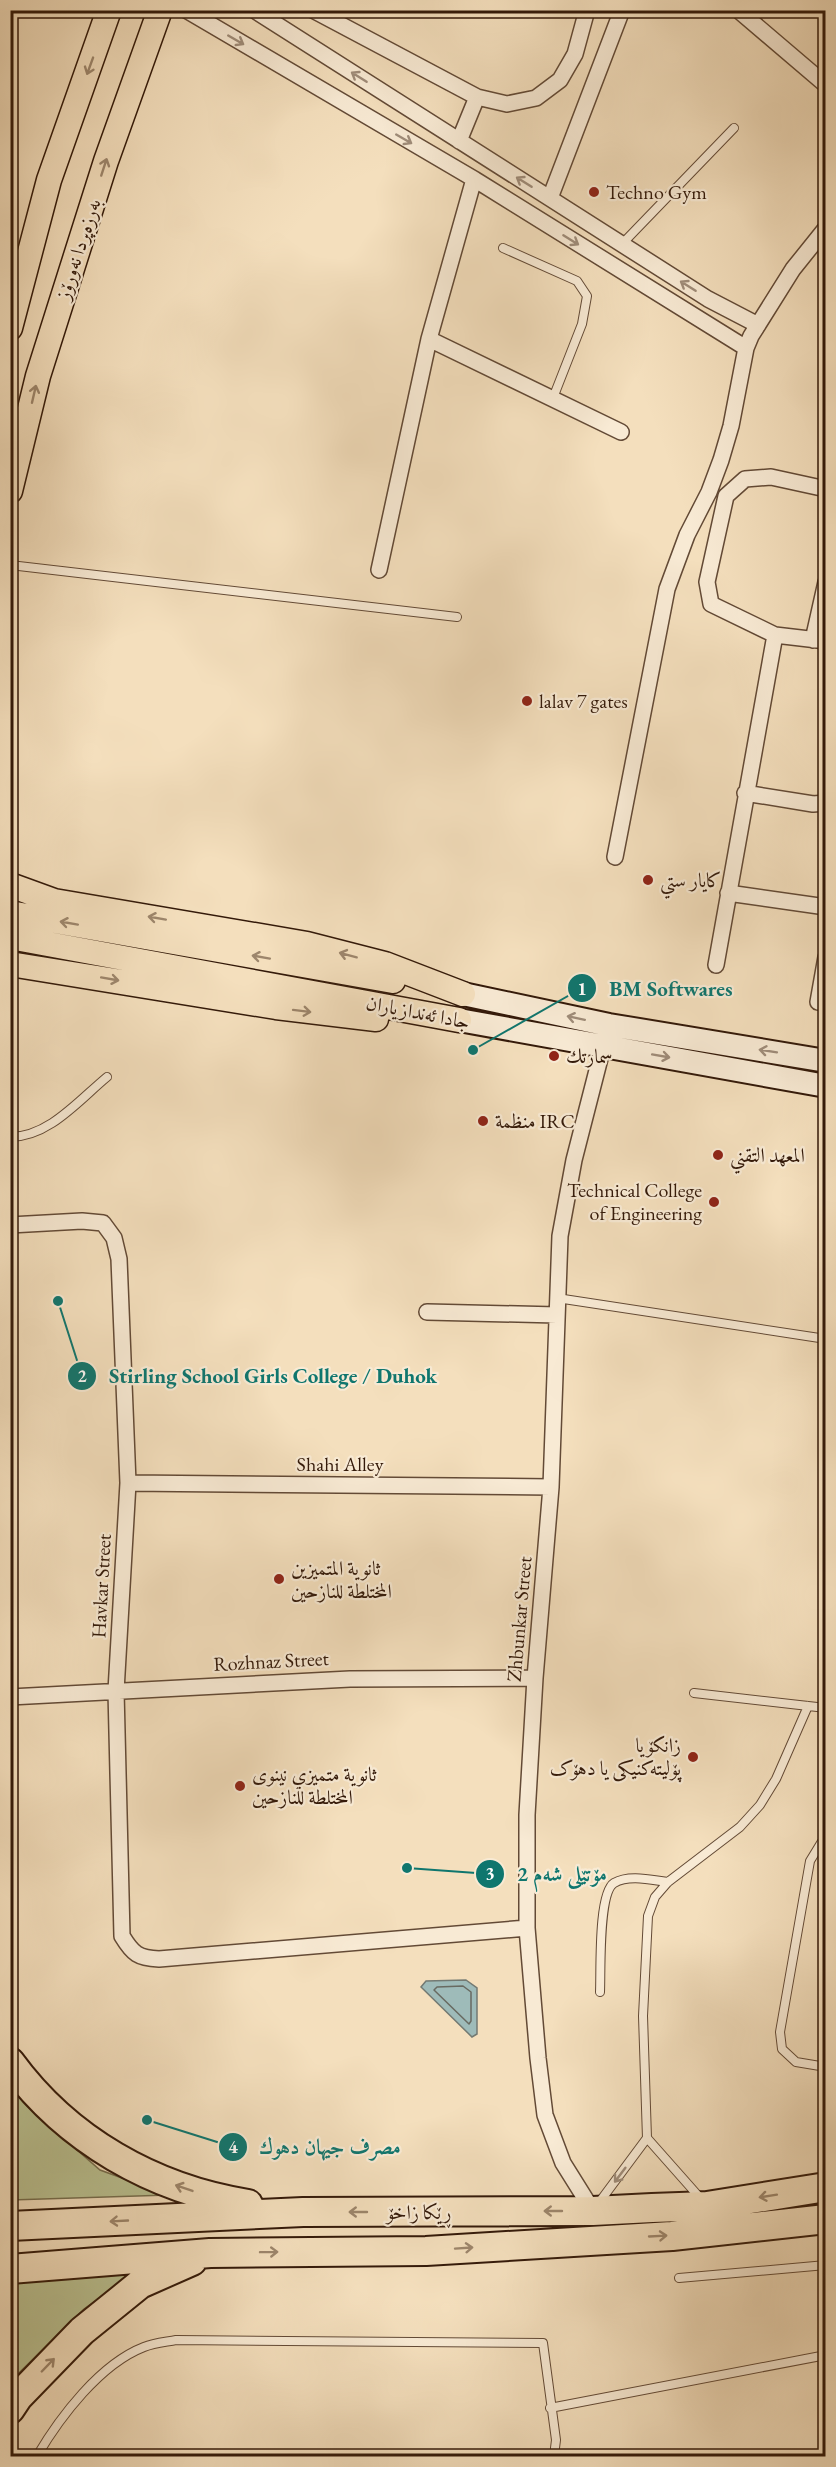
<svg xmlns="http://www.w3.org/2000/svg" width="836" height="2467" viewBox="0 0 836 2467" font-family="'EB Garamond',Amiri,serif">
  <rect width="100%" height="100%" fill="#f4dfbd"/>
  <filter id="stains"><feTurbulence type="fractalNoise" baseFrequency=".00333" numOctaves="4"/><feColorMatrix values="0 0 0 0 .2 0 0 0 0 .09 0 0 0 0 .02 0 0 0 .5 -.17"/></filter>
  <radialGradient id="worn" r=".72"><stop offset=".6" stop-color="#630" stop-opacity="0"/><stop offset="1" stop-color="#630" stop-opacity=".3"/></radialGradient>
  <path fill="#bac292" stroke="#766e4e" stroke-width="1.5" d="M10 2085 27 2106 100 2170 169 2195 11 2200Z
    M139 2270 84 2309 19 2373 11 2385V2283Z"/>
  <path fill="#9ebbb9" stroke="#737a73" stroke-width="1.5" d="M466 1980 477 1988V2034L472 2037 421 1987 426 1981Z"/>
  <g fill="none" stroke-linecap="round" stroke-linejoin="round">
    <path stroke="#686a61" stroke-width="1.5" d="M463 1986 471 1992V2021L469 2024 434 1990 437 1987Z"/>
    <g stroke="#634a36" stroke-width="10">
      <path id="lane" d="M622 244 734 128
        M503 248 577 281 587 296 582 324 553 398
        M10 565 457 617
        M10 1137C49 1137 79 1100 107 1077
        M557 1298 826 1339
        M694 1693 826 1708
        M826 1841 821 1843 810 1861 780 2032 782 2049 796 2062 826 2067
        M600 1992C601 1971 598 1893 614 1883 629 1874 652 1880 668 1882
        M701 2199 647 2138 643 2016 648 1916 655 1897 668 1882 740 1827 760 1805 776 1779 808 1706
        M598 2204 647 2138
        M679 2278 826 2265
        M550 2408 826 2355
        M37 2456C60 2417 100 2364 144 2347 154 2343 166 2342 176 2340L543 2343 556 2440 554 2456"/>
    </g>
    <g stroke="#634a36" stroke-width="18">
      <path id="street" d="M186 10 474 179 746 348
        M254 10 708 299 758 325
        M313 10 477 97 507 104 536 98 560 80 575 54 587 10
        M738 10 826 85
        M459 141 477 97
        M550 198 622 10
        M429 339 621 432
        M379 570 429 339 474 179
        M775 635 711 604 707 582 726 496 745 479 771 477 826 489
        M813 640 826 582
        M745 793 813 804 826 803
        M615 857 667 589 687 535 709 492 721 460 731 426 746 348 751 336 793 269 826 228
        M728 893 826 907
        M716 965 775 635 826 641
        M818 1002 826 957
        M10 1225 82 1221 103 1223 114 1238 119 1259 128 1483 116 1691 122 1936C133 1954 138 1958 159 1959L527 1928
        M427 1312 557 1315
        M128 1483 551 1487
        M10 1697 350 1679 535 1678
        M593 2211 563 2163 545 2115 538 2058 527 1928V1815L535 1678 551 1487 560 1236 574 1160 605 1039"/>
    </g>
    <g stroke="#331909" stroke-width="26">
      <path id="secondary" d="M463 994 609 1025 826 1061
        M459 1020 826 1086"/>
    </g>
    <g stroke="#331909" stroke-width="27">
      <path id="primary" d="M10 328 49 180 109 10
        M10 491 38 376 106 161 160 10
        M10 885 54 901 307 944 385 964 463 994
        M10 913 393 981
        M10 937 459 1020
        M10 964 276 1007 376 1019"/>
    </g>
    <g stroke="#331909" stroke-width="32">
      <path id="highway" d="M10 2062C67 2140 153 2189 248 2204
        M10 2226 303 2212 593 2211 652 2208 707 2206 826 2187
        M10 2269 210 2253 426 2251 672 2236 826 2219
        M10 2409 18 2397 82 2331 140 2284 192 2261"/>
    </g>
    <use href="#lane" stroke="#f8ead4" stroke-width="8"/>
    <use href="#street" stroke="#f8ead4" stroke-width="15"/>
    <use href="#secondary" stroke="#f8ead4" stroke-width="22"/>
    <use href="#primary" stroke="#f4dfbd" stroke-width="24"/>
    <use href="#highway" stroke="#f4dfbd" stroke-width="28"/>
  </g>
  <defs><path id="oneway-shaft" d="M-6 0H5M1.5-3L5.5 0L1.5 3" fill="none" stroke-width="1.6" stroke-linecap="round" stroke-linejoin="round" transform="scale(1.5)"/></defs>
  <g stroke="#9f8c79">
    <use href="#oneway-shaft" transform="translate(236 40) rotate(30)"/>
    <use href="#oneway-shaft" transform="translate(359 77) rotate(-148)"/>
    <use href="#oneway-shaft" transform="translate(404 139) rotate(30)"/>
    <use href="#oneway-shaft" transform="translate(524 182) rotate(-148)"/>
    <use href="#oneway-shaft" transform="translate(571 240) rotate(32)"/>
    <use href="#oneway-shaft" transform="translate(688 286) rotate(-148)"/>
    <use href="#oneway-shaft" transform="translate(576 1018) rotate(-168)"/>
    <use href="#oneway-shaft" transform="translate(768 1051) rotate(-171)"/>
    <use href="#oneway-shaft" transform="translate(661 1056) rotate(10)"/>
    <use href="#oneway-shaft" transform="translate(620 2175) rotate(127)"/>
  </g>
  <g stroke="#9d866c">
    <use href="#oneway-shaft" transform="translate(90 66) rotate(110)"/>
    <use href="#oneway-shaft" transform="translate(104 167) rotate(-72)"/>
    <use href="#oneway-shaft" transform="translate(34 394) rotate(-77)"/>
    <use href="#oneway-shaft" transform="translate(157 918) rotate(-170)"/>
    <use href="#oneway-shaft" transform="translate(69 923) rotate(-170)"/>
    <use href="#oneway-shaft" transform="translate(348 955) rotate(-165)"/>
    <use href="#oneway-shaft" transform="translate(261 957) rotate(-170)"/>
    <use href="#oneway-shaft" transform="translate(110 979) rotate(10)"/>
    <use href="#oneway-shaft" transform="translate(302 1011) rotate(7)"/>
    <use href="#oneway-shaft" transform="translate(184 2188) rotate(-161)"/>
    <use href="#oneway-shaft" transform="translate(768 2196) rotate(171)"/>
    <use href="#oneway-shaft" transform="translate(553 2211) rotate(180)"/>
    <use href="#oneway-shaft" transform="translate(358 2212) rotate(180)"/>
    <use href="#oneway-shaft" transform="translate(119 2221) rotate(177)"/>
    <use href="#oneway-shaft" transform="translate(658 2236) rotate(-3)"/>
    <use href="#oneway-shaft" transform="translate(464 2248) rotate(-4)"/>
    <use href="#oneway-shaft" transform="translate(269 2252) rotate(-1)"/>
    <use href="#oneway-shaft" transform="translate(48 2365) rotate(-46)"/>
  </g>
  <g fill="#8f2418" stroke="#f8ead4" stroke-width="2">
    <circle cx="594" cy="192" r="6"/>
    <circle cx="527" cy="701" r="6"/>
    <circle cx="648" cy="880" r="6"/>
    <circle cx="554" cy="1056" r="6"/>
    <circle cx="483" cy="1121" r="6"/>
    <circle cx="718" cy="1155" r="6"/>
    <circle cx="714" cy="1202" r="6"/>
    <circle cx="279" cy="1579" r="6"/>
    <circle cx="693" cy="1757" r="6"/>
    <circle cx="240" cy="1786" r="6"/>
  </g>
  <g text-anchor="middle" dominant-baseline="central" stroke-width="4.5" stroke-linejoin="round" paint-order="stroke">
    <g font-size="20" fill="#331909" stroke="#f8ead4" text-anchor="start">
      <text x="606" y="192">Techno Gym</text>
      <text x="539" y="701">lalav 7 gates</text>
      <text x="660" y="880">كايار ستي</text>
      <text x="566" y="1056">سمارتك</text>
      <text x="495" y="1121">منظمة IRC</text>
      <text x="730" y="1155">المعهد التقني</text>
      <text x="702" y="1190" text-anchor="end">Technical College<tspan x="702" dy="23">of Engineering</tspan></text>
      <text x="291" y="1568">ثانوية المتميزين<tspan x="291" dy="23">المختلطة للنازحين</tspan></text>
      <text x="681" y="1745" text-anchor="end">زانکۆیا<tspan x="681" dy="23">پۆلیتەکنیکی یا دهۆک</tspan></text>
      <text x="252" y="1774">ثانوية متميزي نينوى<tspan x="252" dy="23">المختلطة للنازحين</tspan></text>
    </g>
    <g font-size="20" fill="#331909" stroke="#f8ead4">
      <text transform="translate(78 249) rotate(-72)">بەرزەپردا نەورۆز</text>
      <text transform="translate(418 1012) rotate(11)">جادا ئەندازیاران</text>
      <text x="340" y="1464">Shahi Alley</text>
      <text transform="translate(101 1586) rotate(-87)">Havkar Street</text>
      <text transform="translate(519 1619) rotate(-85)">Zhbunkar Street</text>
      <text transform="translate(271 1661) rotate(-3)">Rozhnaz Street</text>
      <text x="419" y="2212">ڕێکا زاخۆ</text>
    </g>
  </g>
  <path fill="none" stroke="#0f766e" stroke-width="2" d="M473 1050L582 988M58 1301L82 1376M407 1868L490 1874M147 2120L233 2147"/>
  <g fill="#0f766e" stroke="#f8ead4" stroke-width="2">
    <circle cx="473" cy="1050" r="6"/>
    <circle cx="58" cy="1301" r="6"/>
    <circle cx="407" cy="1868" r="6"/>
    <circle cx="147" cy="2120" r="6"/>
    <circle cx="582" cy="988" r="15"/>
    <circle cx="82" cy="1376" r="15"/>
    <circle cx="490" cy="1874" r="15"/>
    <circle cx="233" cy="2147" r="15"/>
  </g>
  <g font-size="18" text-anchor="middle" font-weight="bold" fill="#fff">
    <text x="582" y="995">1</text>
    <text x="82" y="1382">2</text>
    <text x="490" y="1880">3</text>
    <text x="233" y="2153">4</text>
  </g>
  <g font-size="21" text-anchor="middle" font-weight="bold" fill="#0f766e" stroke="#f8ead4" stroke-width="4.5" stroke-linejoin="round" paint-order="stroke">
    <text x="671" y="996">BM Softwares</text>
    <text x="273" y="1383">Stirling School Girls College / Duhok</text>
    <text x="562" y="1881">مۆتێلی شەم 2</text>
    <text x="330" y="2154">مصرف جيهان دهوك</text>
  </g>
  <rect width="836" height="2467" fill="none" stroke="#f4dfbd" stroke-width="36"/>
  <rect x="12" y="12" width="812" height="2443" fill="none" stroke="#331909" stroke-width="3"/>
  <rect x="18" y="18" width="800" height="2431" fill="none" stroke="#331909" stroke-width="1.5"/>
  <rect width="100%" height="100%" filter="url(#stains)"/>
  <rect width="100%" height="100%" fill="url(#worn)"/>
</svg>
